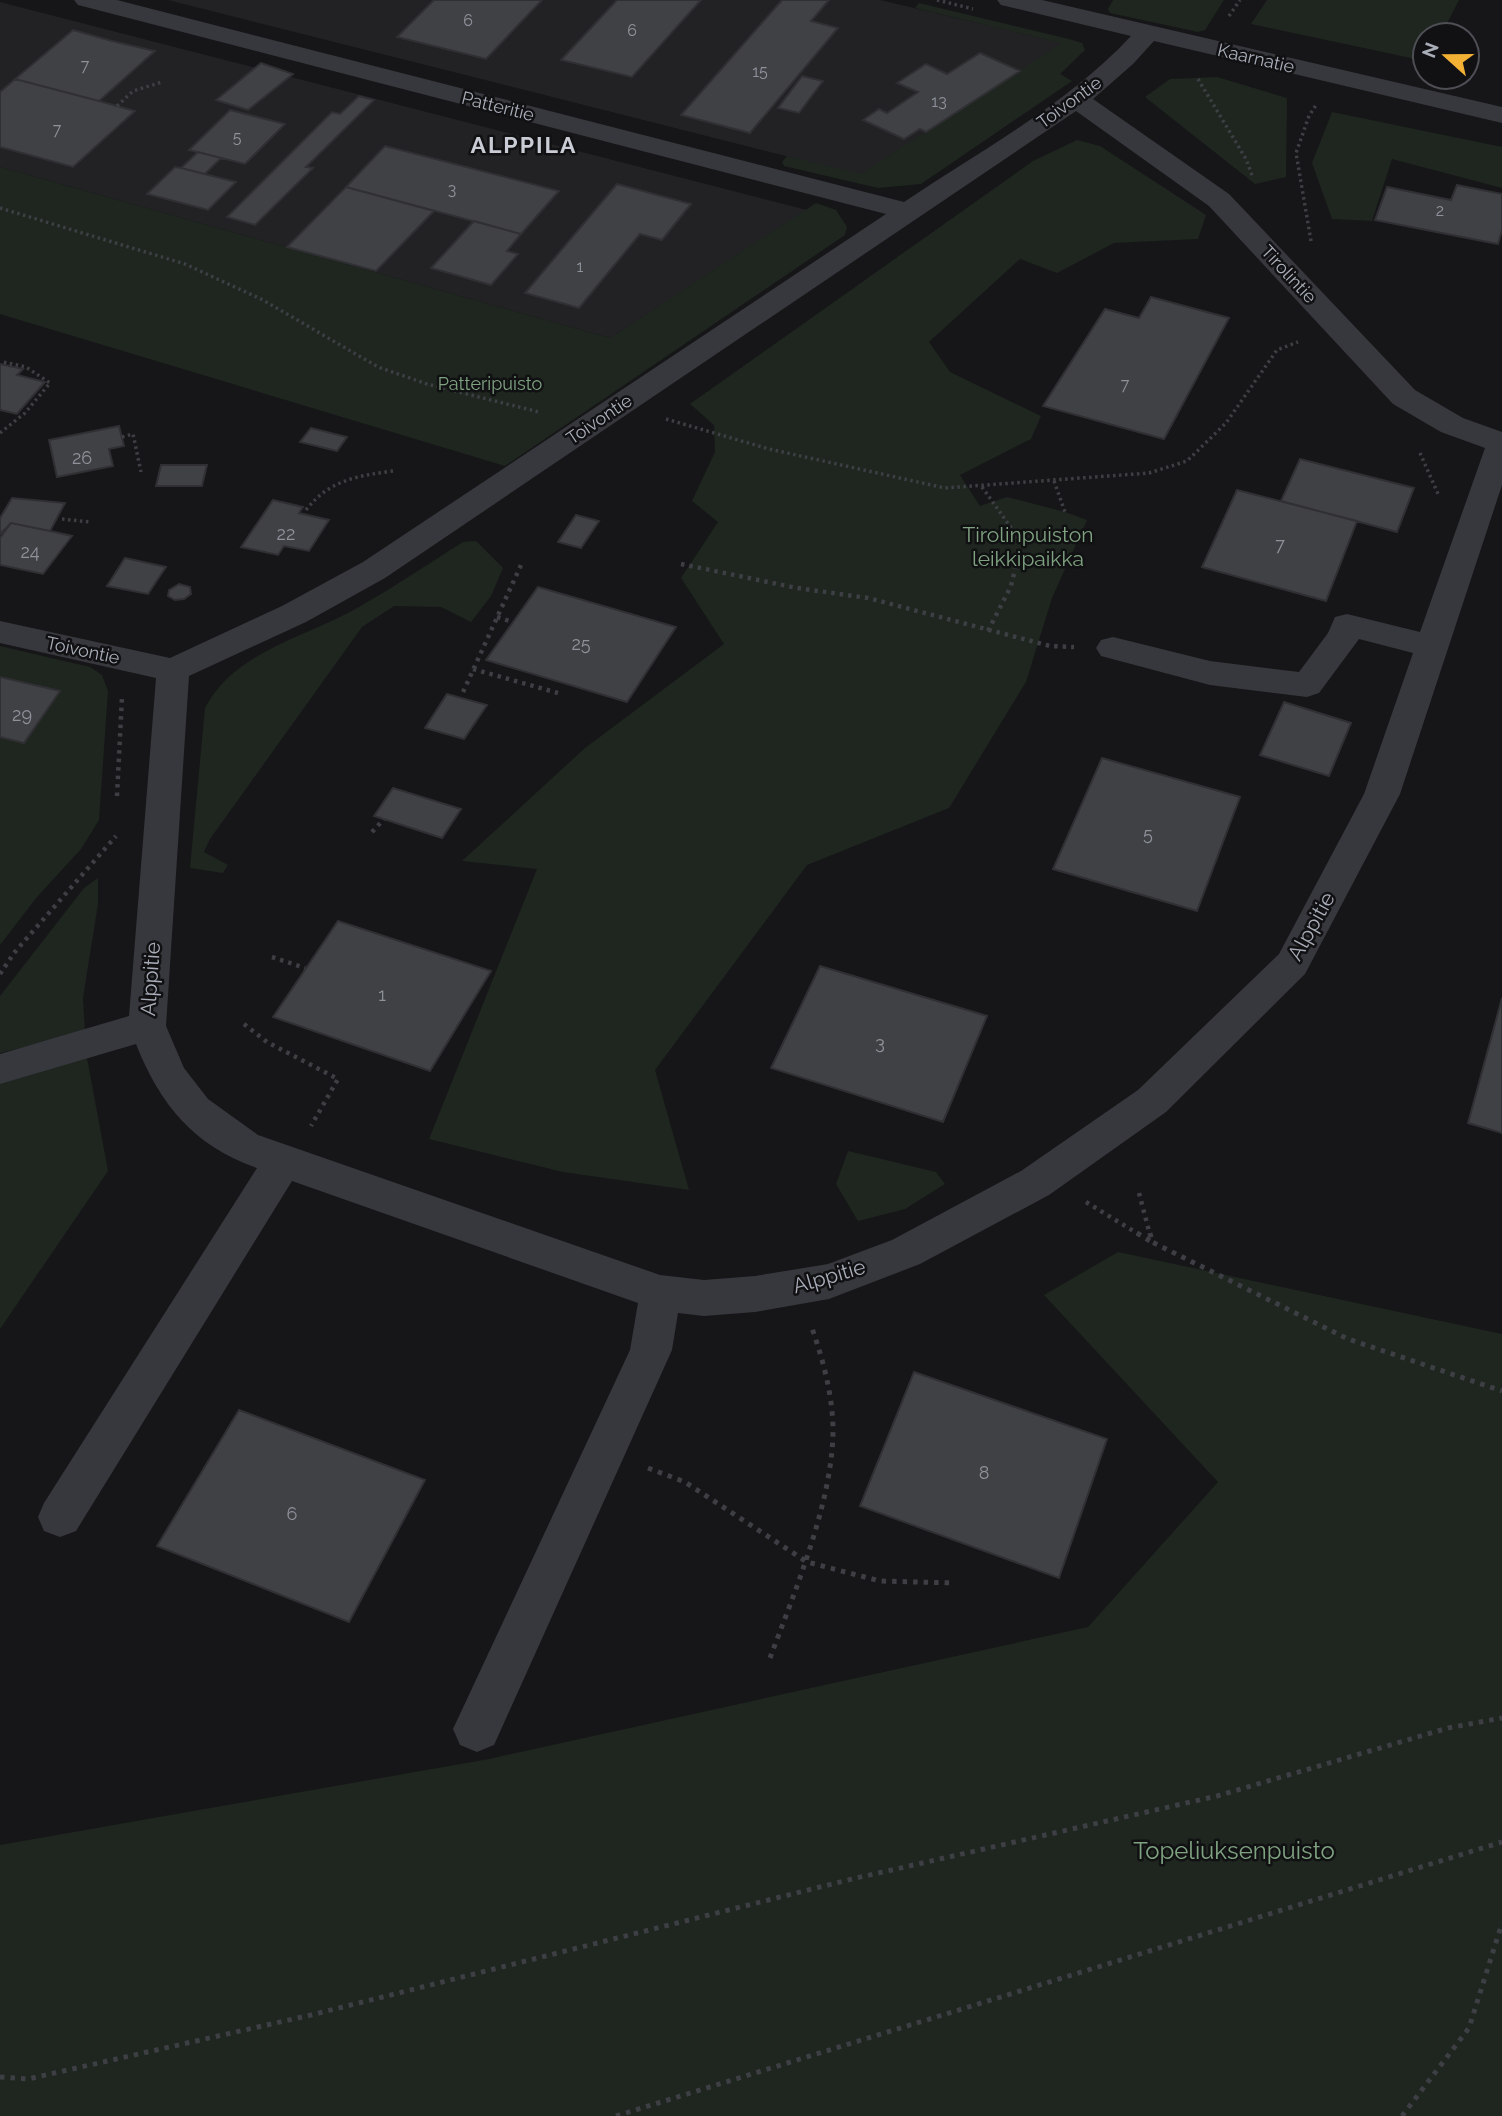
<svg xmlns="http://www.w3.org/2000/svg" width="1502" height="2116" viewBox="0 0 1502 2116" font-family="Raleway,sans-serif">
  <rect width="100%" height="100%" fill="#161618"/>
  <path fill="#222225" d="M168 0H880L1062 43 861 175Z
    M0 2 807 210 610 338 0 167Z"/>
  <path fill="#1e261f" d="M1113 0H1224L1205 30 1198 32 1110 13 1108 9Z
    M1267 0H1459L1441 35H1425V61L1251 24Z
    M919 3 1069 39 1082 43 1085 50 1060 74 1072 81 921 184 878 188 784 166 782 162 787 156 861 174 1061 43 915 8Z
    M1217 77 1287 98 1286 177 1255 184 1145 97 1170 79Z
    M1332 112 1502 147V188L1392 159 1372 221 1332 219 1312 163Z
    M1077 140 1100 146 1206 215 1198 239 1114 243 1057 273 1020 259 929 342 950 372 1041 416 1031 439 960 475 980 506 1007 497 1065 512 1087 520 1052 598 1026 682 949 808 807 865 655 1070 689 1190 563 1172 429 1139 537 869 462 861 585 748 724 644 681 578 718 522 692 501 715 452 714 425 690 404 1033 161Z
    M0 167 610 338 816 203 836 210 847 227 845 235 505 466 0 314Z
    M476 541 503 568 491 596 471 622 441 607 394 606 362 627 210 839 204 852 228 865 223 873 190 868 205 708C234 651 307 637 359 607 394 587 428 564 463 542Z
    M0 646 90 667 102 675 108 691 99 820 81 849 37 897 0 945V737L24 742 60 691 0 677Z
    M98 878V904L83 998 85 1032 0 1053V996L84 888Z
    M87 1058 108 1171 0 1329V1082Z
    M848 1151 936 1172 945 1184 905 1209 858 1221 836 1184Z
    M1118 1252 1502 1334V2116H0V1845L489 1759 1088 1627 1218 1482 1044 1295Z"/>
  <path fill="#404145" stroke="#303034" stroke-width="2" d="M434 0H542L486 59 397 37Z
    M617 0H701L632 77 561 60Z
    M782 0H829L811 21 838 28 750 133 681 115Z
    M73 30 112 41 155 51 99 101 15 79Z
    M980 53 1020 71 926 132 920 129 904 139 863 120 879 109 887 113 918 92 897 83 926 64 947 74Z
    M261 63 293 74 248 110 216 100Z
    M802 76 823 81 799 113 778 108Z
    M15 79 99 101 135 111 73 167 0 147V92Z
    M359 96 374 100 306 167 313 168 255 225 227 217 332 112 340 114Z
    M230 110 285 124 245 164 189 150Z
    M385 146 559 191 521 234 346 187Z
    M198 152 221 158 205 174 181 168Z
    M175 167 181 168 236 182 208 210 147 194Z
    M617 184 691 204 662 240 640 234 579 308 525 293Z
    M1457 185 1502 194V230L1498 244 1375 220 1387 187 1451 200Z
    M346 187 434 211 376 271 287 247Z
    M474 221 521 234 507 251 518 254 491 285 431 268Z
    M1151 297 1229 318 1164 439 1043 406 1105 309 1139 318Z
    M0 364 23 369 17 375 45 382 17 414 0 410Z
    M119 426 124 446 109 449 113 466 57 477 49 440Z
    M311 428 347 437 337 451 300 442Z
    M1300 459 1414 488 1397 532 1281 501Z
    M161 465H207L202 486H156Z
    M1237 490 1357 521 1326 601 1202 567Z
    M12 498 65 503 50 531 11 523 0 534V518Z
    M273 500 303 507 299 513 329 520 309 551 284 546 278 555 241 547Z
    M576 515 599 521 581 548 558 542Z
    M11 523 50 531 72 536 43 574 0 565V538Z
    M125 558 166 567 148 594 107 586Z
    M179 584 190 587 191 594 184 599 175 600 168 596 169 590Z
    M538 587 676 627 627 702 486 660Z
    M0 677 60 691 24 743 0 737Z
    M447 694 487 705 464 739 425 728Z
    M1284 702 1351 723 1329 776 1260 755Z
    M1102 758 1240 797 1197 911 1053 869Z
    M393 788 461 809 442 838 374 816Z
    M338 921 491 971 430 1071 273 1017Z
    M820 966 987 1016 943 1122 771 1068Z
    M1502 998V1133L1468 1123Z
    M914 1372 1107 1439 1059 1578 860 1506Z
    M239 1410 425 1480 349 1622 157 1546Z"/>
  <g fill="none" stroke-linecap="round" stroke-linejoin="round">
    <path stroke="#3d3f44" stroke-width="3.5" stroke-dasharray="2.5 3.5" stroke-linecap="butt" d="M937 0 973 9
      M1229 16 1240 0
      M1198 79 1246 159 1253 178
      M117 106 133 91 162 82
      M0 208 185 264 263 300 378 367 427 384 539 412
      M1311 241 1296 153 1309 116 1316 105
      M666 419 769 449 945 488 1149 473 1187 461 1226 423 1277 350 1298 342
      M0 433 25 413 50 383 26 367 3 362
      M122 437 133 434 141 472
      M1420 453 1439 496
      M1054 481 1065 512
      M982 487 1022 543
      M306 510C329 480 357 476 393 471
      M62 519 90 522"/>
    <path stroke="#3d3f44" stroke-width="4.5" stroke-dasharray="3.5 5" stroke-linecap="butt" d="M681 564 797 588 868 598 1050 646 1074 647
      M497 617 513 622
      M988 631 1011 586 1022 541
      M473 669 558 693
      M463 692 521 565
      M117 796 122 697
      M372 832 384 819
      M272 957 305 968
      M0 974 14 953 116 836
      M244 1024 267 1042 338 1079 311 1126
      M1139 1193 1150 1235
      M1086 1202 1140 1235"/>
    <path stroke="#3d3f44" stroke-width="5" stroke-dasharray="4.5 6" stroke-linecap="butt" d="M1137 1233 1150 1241
      M1150 1233 1152 1242 1348 1339 1502 1391
      M648 1468 685 1482 807 1562 880 1581 955 1583
      M770 1658C795 1591 834 1498 833 1427 832 1393 823 1360 812 1328
      M0 2077 28 2079 311 2015 852 1879 1217 1796 1448 1728 1502 1718
      M616 2116 1502 1842
      M1402 2116 1469 2028 1502 1923"/>
    <path fill="#37383d" fill-rule="evenodd" d="M74 0H117L904 202C981 150 1068 104 1131 36L1001 5 997 0H1042L1502 107V123L1154 41 1133 64 1093 99 1229 194 1415 390 1463 418 1502 432V485L1400 794 1305 974 1166 1112 1049 1195 920 1264 829 1299 755 1312 704 1316 678 1313 672 1350 494 1745 477 1752 460 1745 453 1729 630 1350 638 1303 292 1181 76 1531 60 1537 44 1531 38 1517 44 1503 257 1168C194 1146 160 1105 136 1044L0 1084V1054L129 1016 156 678 0 643V621L170 658 282 606 363 562 886 214 78 5ZM1076 111 1209 206 1393 404 1441 432 1485 448 1420 632 1347 614 1335 617 1328 633 1299 672 1210 661 1113 637 1101 640 1096 648 1101 656 1210 685 1307 697 1319 693 1359 639 1413 653 1364 794 1279 954 1138 1090 1021 1171 892 1240 828 1264 755 1276 704 1280 660 1275 258 1135 208 1099 184 1068 166 1026 189 676 306 622 385 578Z"/>
  </g>
  <g text-anchor="middle" dominant-baseline="central" stroke-width="5" stroke-linejoin="round" paint-order="stroke">
    <g font-size="16" fill="#8e929b">
      <text x="468" y="20">6</text>
      <text x="632" y="30">6</text>
      <text x="85" y="65">7</text>
      <text x="760" y="71">15</text>
      <text x="939" y="101">13</text>
      <text x="57" y="129">7</text>
      <text x="237" y="137">5</text>
      <text x="452" y="189">3</text>
      <text x="1440" y="210">2</text>
      <text x="580" y="266">1</text>
      <text x="1125" y="384">7</text>
    </g>
    <g font-size="18" fill="#a8adb8" stroke="#111113">
      <text transform="translate(1256 58) rotate(13)">Kaarnatie</text>
      <text transform="translate(1069 102) rotate(-36)">Toivontie</text>
      <text transform="translate(498 106) rotate(14)">Patteritie</text>
      <text transform="translate(1289 274) rotate(47)">Tirolintie</text>
      <text transform="translate(599 419) rotate(-34)">Toivontie</text>
      <text transform="translate(83 650) rotate(12)">Toivontie</text>
    </g>
    <g font-size="18" fill="#7fa381" stroke="#111113">
      <text x="490" y="383">Patteripuisto</text>
    </g>
    <g font-size="18" fill="#8e929b">
      <text x="82" y="457">26</text>
      <text x="286" y="533">22</text>
      <text x="1280" y="544">7</text>
      <text x="30" y="551">24</text>
      <text x="581" y="643">25</text>
      <text x="22" y="714">29</text>
      <text x="1148" y="833">5</text>
      <text x="382" y="994">1</text>
      <text x="880" y="1042">3</text>
      <text x="984" y="1472">8</text>
      <text x="292" y="1513">6</text>
    </g>
    <g font-size="21" fill="#7fa381" stroke="#111113">
      <text x="1028" y="534">Tirolinpuiston<tspan x="1028" dy="24">leikkipaikka</tspan></text>
    </g>
    <g font-size="21" fill="#a8adb8" stroke="#111113">
      <text transform="translate(1311 926) rotate(-61)">Alppitie</text>
      <text transform="translate(150 979) rotate(-86)">Alppitie</text>
      <text transform="translate(829 1276) rotate(-16)">Alppitie</text>
    </g>
    <g font-size="23" font-weight="bold" letter-spacing="2" fill="#c9ccd4" stroke="#111113">
      <text x="524" y="144">ALPPILA</text>
    </g>
    <g font-size="24" fill="#7fa381" stroke="#111113">
      <text x="1234" y="1850">Topeliuksenpuisto</text>
    </g>
  </g>
  <g transform="translate(1446 56) rotate(291)"><circle r="33" fill="#111113" stroke="#4d4f55" stroke-width="2"/>
  <path d="M0-5L12 26L0 18L-12 26Z" fill="#f2b134"/>
  <text y="-10" font-size="19" font-weight="bold" text-anchor="middle" fill="#a8adb8">N</text>
  </g>
</svg>
